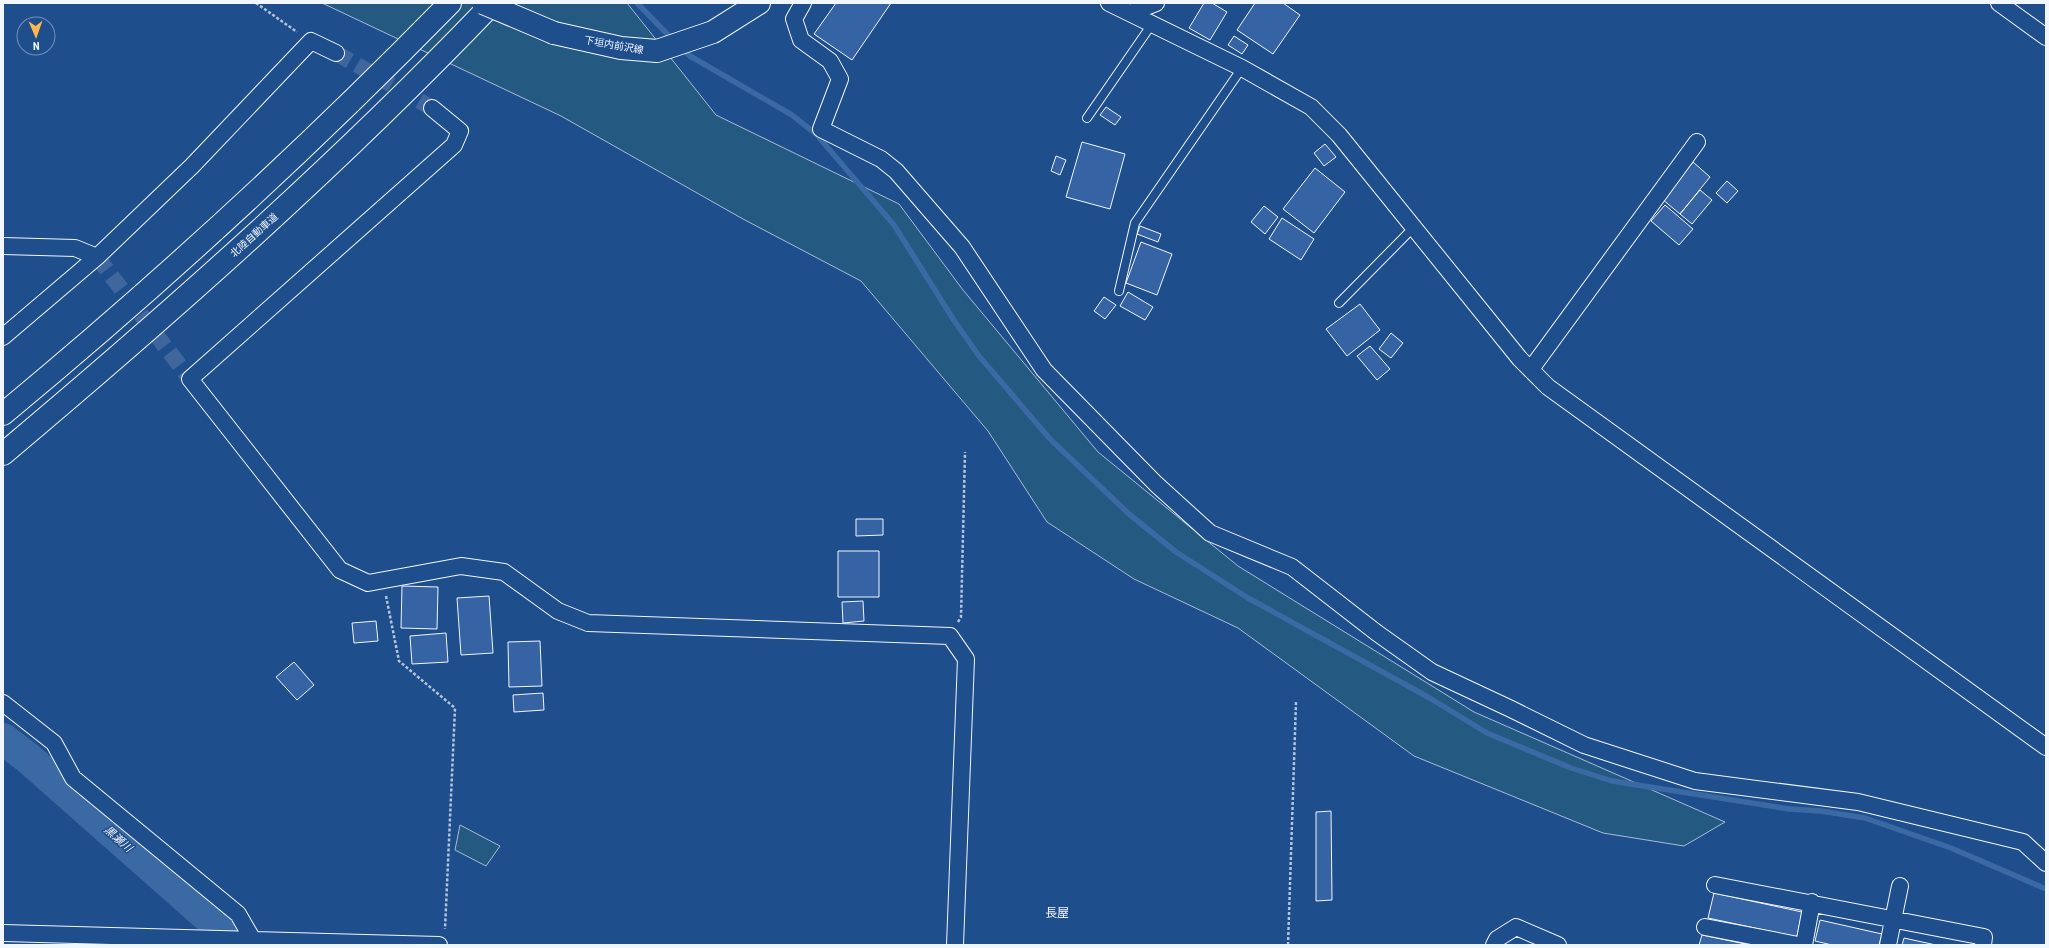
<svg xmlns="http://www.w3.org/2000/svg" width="2049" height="948" viewBox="0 0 2049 948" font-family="'Roboto Condensed','Noto Sans JP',sans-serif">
  <rect width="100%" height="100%" fill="#1f4e8c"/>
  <path fill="#245a82" stroke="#a8bbd7" d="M322 3H627L716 115 899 204 963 290 1098 452 1238 566 1474 712 1725 822 1684 846 1603 833 1414 756 1238 628 1134 579 1047 522 988 431 861 281 743 219 561 116Z
    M460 825 500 846 486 866 455 850Z"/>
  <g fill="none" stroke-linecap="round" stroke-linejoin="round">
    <path stroke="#3b69a3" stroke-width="5.5" d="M637 3 673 40
      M682 49 690 56 792 115 816 134 894 225 955 322 979 356 1050 439 1129 514 1176 552 1248 598 1428 697 1487 733 1571 768 1612 781 1789 809 1821 811 1865 818 1951 848 2046 889"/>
    <path stroke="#3b69a3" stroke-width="32" d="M3 739 28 758 216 924 226 945"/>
  </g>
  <path fill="#3563a3" stroke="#f2f6ff" d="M836 3H891L852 60 814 34Z
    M1204 3H1212L1227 12 1210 40 1189 28Z
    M1255 3H1283L1300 15 1273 54 1237 30Z
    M1234 36 1248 45 1242 54 1228 45Z
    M1106 107 1121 117 1115 125 1100 115Z
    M1082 142 1125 154 1110 209 1066 197Z
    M1325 144 1336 157 1324 166 1314 153Z
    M1056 156 1066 160 1060 175 1051 171Z
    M1693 162 1710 177 1680 214 1662 199Z
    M1315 168 1345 192 1314 233 1283 209Z
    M1727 181 1738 191 1727 203 1716 193Z
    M1700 190 1712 200 1692 224 1680 214Z
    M1665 205 1693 229 1679 245 1651 221Z
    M1264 206 1278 217 1265 234 1251 222Z
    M1282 218 1314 239 1301 260 1269 239Z
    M1140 226 1161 234 1158 242 1137 234Z
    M1141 242 1172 254 1157 295 1126 283Z
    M1128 292 1153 307 1145 320 1120 306Z
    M1104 297 1116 305 1105 319 1094 311Z
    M1360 304 1380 330 1347 356 1326 329Z
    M1391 333 1403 343 1391 358 1379 349Z
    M1370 346 1390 369 1377 380 1357 356Z
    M856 519H883V535L856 536Z
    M838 551H879V597H838Z
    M402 586 438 587 437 629 401 628Z
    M489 596 493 653 461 655 457 598Z
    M863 601 864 621 843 623 842 602Z
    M376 621 378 641 354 643 352 623Z
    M446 633 448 662 412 664 410 636Z
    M540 641 542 686 509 687 508 642Z
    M294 662 314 685 297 700 276 677Z
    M543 693 544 710 514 712 513 695Z
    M1331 811 1332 900 1316 901V812Z
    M1714 893 1802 912 1797 937 1708 918Z
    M1820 920 1882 934 1879 945H1832L1815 941Z
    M1702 935 1750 945H1699Z
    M1904 938 1936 945H1902Z"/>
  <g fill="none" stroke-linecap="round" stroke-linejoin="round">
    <path stroke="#3f679d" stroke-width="16" stroke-dasharray="16 8" stroke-linecap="butt" d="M336 53 432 108
      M97 257 190 379"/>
    <g stroke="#f2f6ff" stroke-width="10">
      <path id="service" d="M1087 118 1152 24
        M1119 291 1135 223 1242 68
        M1339 303 1414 227"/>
    </g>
    <g stroke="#f2f6ff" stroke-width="18">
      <path id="minor" d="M803 3 794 19 801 40 830 61 840 79 821 129 881 159 896 171 962 247 1044 370 1156 484 1210 533 1292 567 1377 633 1432 672 1511 709 1584 745 1695 781 1858 802 2023 842 2046 863
        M1109 3 1242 68 1311 107 1339 135 1520 359 1548 387 2046 747
        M1999 3 2046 37
        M1130 13 1156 3
        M432 108 460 131 454 145 190 379 340 570 368 583 461 566 504 572 558 611 588 623 950 636 966 659 955 945
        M3 246 75 248 97 257
        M3 337 97 257 192 166 311 41 336 53
        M1531 369 1697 142
        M3 703 54 743 73 778 238 914 253 940
        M1715 885 1984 937 1983 945
        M1705 927 1798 945
        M3 933 439 945
        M1494 945 1497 939 1516 927 1558 945
        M1804 945 1812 902
        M1888 945 1900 886"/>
    </g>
    <g stroke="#f2f6ff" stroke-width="24">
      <path id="secondary" d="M554 33 621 48 657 51 713 32 759 3"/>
    </g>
    <g stroke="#f2f6ff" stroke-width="24">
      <path id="motorway" d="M3 414C159 285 308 148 450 3
        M3 454C173 311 340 163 493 3"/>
    </g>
    <path stroke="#b3c4dc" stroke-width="2.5" stroke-dasharray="3 2" stroke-linecap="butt" d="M256 3 297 32
      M386 596 399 661 455 708 445 929
      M958 622 961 617 965 452
      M1288 945 1296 702"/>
    <use href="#service" stroke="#1f4e8c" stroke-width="8"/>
    <use href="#minor" stroke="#1f4e8c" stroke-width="16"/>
    <use href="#secondary" stroke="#1f4e8c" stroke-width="22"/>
    <use href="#motorway" stroke="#1f4e8c" stroke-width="22"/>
    <g stroke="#f2f6ff" stroke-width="24" stroke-linecap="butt">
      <path id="secondary-bridge" d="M483 3 554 33"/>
    </g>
    <use href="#secondary-bridge" stroke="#1f4e8c" stroke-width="22"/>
  </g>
  <g text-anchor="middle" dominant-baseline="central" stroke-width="3" stroke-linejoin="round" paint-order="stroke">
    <g font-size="10" fill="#f2f6ff" stroke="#1f4e8c">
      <text transform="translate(614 45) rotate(10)">下垣内前沢線</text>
      <text transform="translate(254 235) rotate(-42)">北陸自動車道</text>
    </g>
    <g font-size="11" font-style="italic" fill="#f2f6ff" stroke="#1f4e8c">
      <text transform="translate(118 839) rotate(41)">黒瀬川</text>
    </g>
    <g font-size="12" fill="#f2f6ff" stroke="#1f4e8c">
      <text x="1057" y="913">長屋</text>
    </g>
  </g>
  <rect width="2049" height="948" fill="none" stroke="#f2f6ff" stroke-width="8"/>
  <g transform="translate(36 36) rotate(178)"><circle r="19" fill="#1f4e8c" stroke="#7391ba"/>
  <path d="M0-3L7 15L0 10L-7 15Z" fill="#ffb74d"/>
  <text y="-6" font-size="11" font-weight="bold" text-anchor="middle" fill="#f2f6ff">N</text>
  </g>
</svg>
